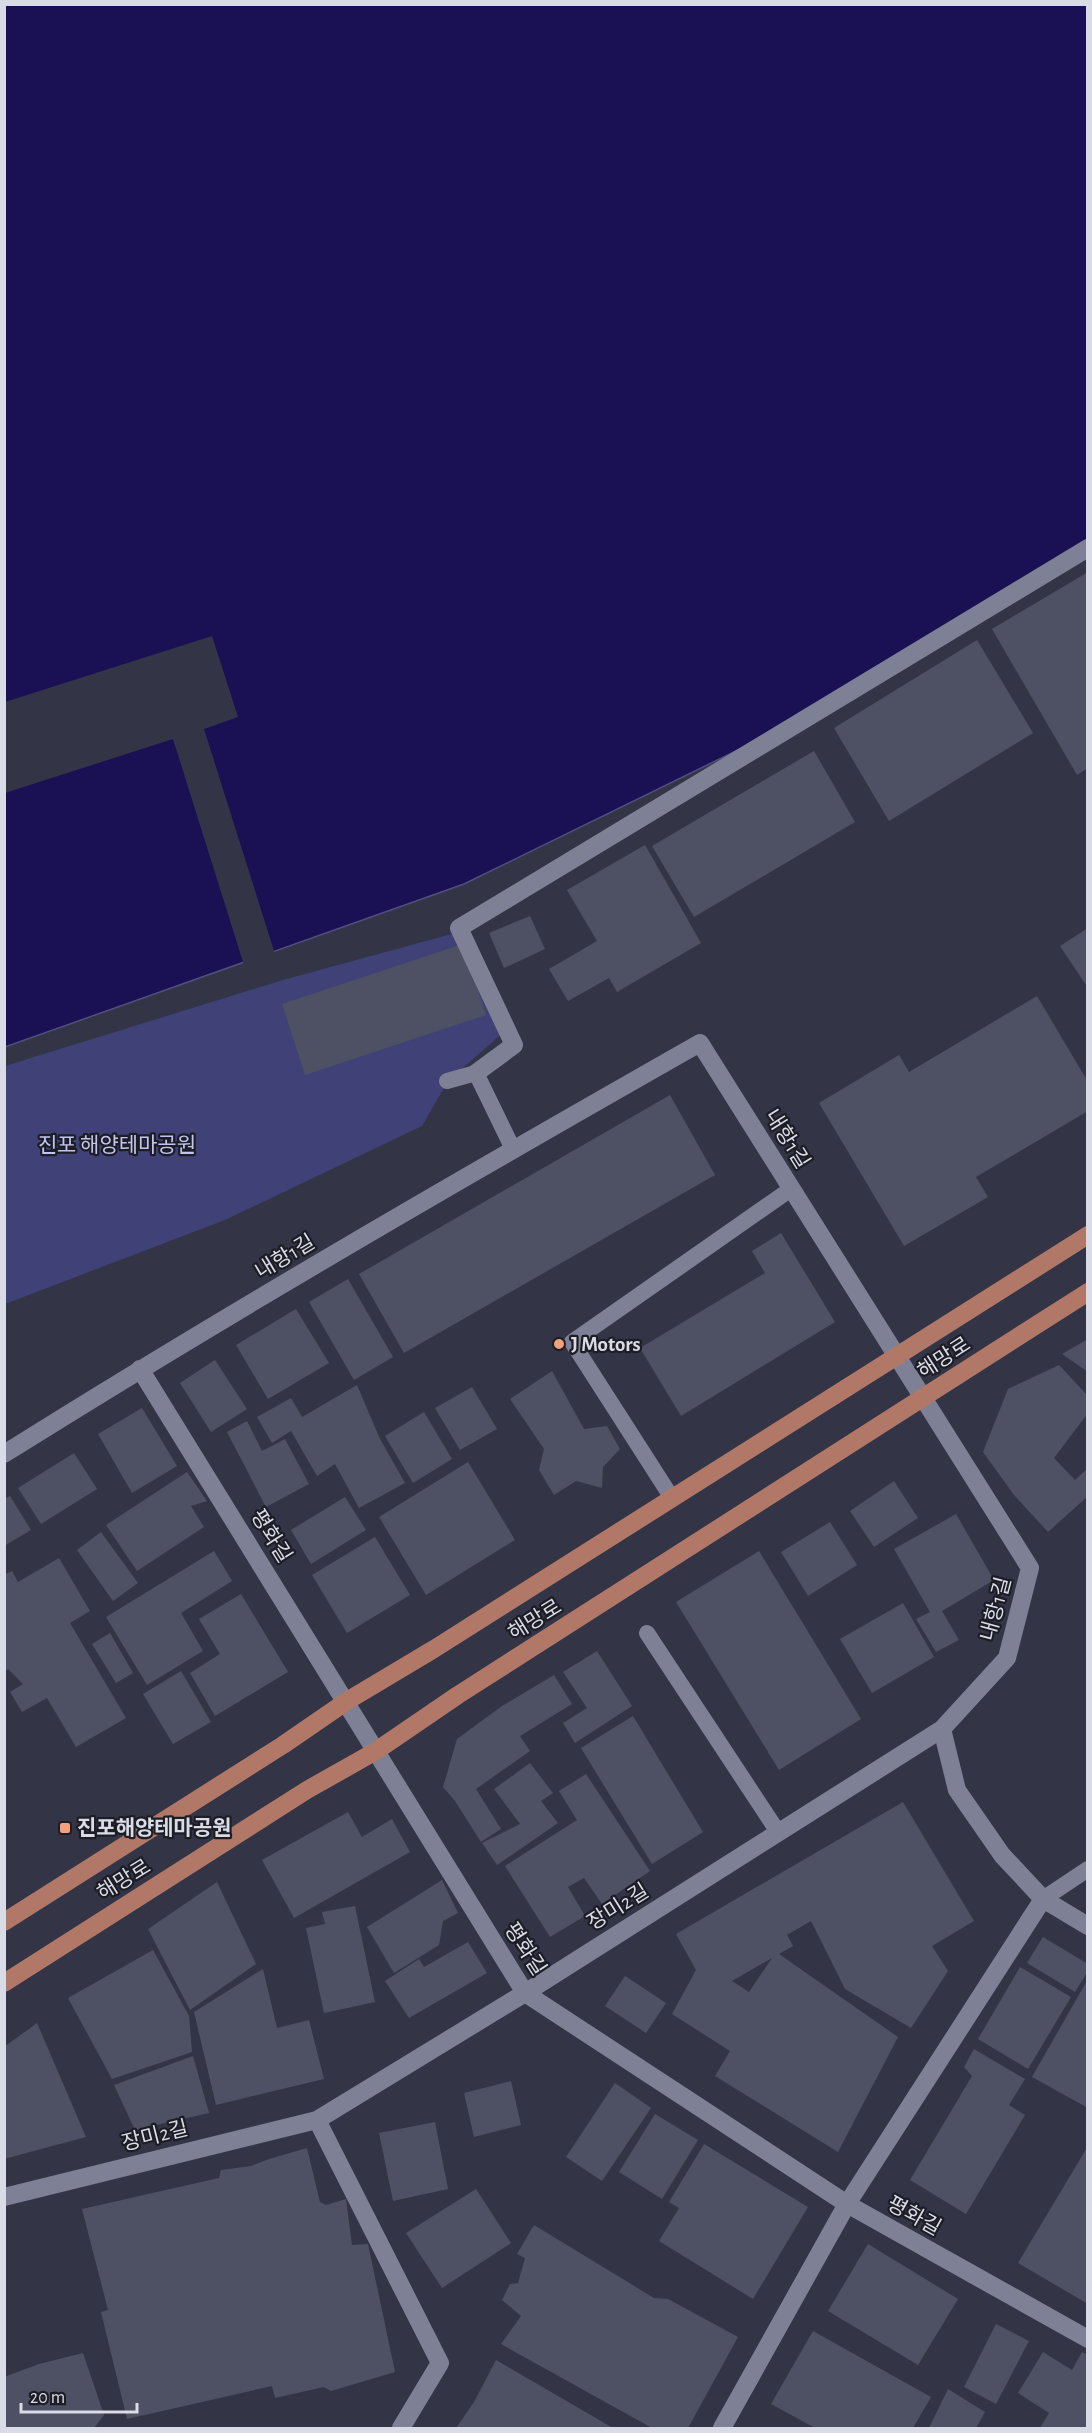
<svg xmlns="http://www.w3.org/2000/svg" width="1092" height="2433" viewBox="0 0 1092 2433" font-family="'Alegreya Sans','Noto Sans KR',sans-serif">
  <rect width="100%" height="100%" fill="#333547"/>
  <path fill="#3f4177" d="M470 929 506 1030 448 1081 422 1126 225 1220 5 1304V1066L283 980Z"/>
  <path fill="#1a1154" stroke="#534e80" stroke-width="1.5" d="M4 5H1087V540L797 721 464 884 5 1047Z"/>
  <path fill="#333547" d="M212 636 238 717 204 729 275 954 244 965 173 739 5 793V702Z"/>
  <path fill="#4e5164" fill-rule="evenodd" d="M1088 572V768L1077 775 992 629Z
    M977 640 1033 733 889 821 834 728Z
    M814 751 855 822 694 917 652 846Z
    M645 845 701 943 617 992 609 978 568 1001 549 969 597 941 567 890Z
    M530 916 545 949 504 968 489 933Z
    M1088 928V988L1060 946Z
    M463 944 486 1015 305 1075 282 1004Z
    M1037 996 1088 1082V1111L976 1177 988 1197 904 1246 819 1103 899 1055 909 1072Z
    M670 1095 715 1175 404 1353 359 1274Z
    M781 1233 835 1322 681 1416 640 1348 765 1273 752 1251Z
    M348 1279 393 1357 354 1380 309 1302Z
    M296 1309 329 1363 268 1399 236 1345Z
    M1088 1339V1372L1062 1354Z
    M215 1360 247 1409 211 1432 180 1383Z
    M1059 1365 1088 1396V1413L1054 1458 1075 1480 1088 1468V1496L1048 1532 1014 1495 983 1452 1008 1389Z
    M552 1371 584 1429 607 1426 620 1449 603 1467 602 1488 576 1481 554 1495 539 1470 544 1449 510 1399Z
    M357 1385 380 1439 405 1483 359 1508 335 1464 317 1476 291 1431 272 1443 257 1417 291 1398 302 1417Z
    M472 1387 497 1429 460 1450 435 1408Z
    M142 1408 177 1466 132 1493 98 1434Z
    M424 1412 452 1459 413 1483 385 1436Z
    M247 1421 262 1451 285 1439 309 1484 266 1507 227 1432Z
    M74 1453 97 1489 41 1524 18 1488Z
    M468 1462 515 1540 426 1595 379 1517Z
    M187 1472 207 1501 191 1506 204 1527 137 1571 106 1525Z
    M894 1481 918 1518 874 1547 850 1511Z
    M10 1496 31 1530 4 1546V1499Z
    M345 1497 366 1530 311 1564 291 1530Z
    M956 1514 994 1580 942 1611 959 1640 936 1652 916 1619 930 1612 894 1549Z
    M830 1522 857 1565 808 1596 781 1552Z
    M101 1532 138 1583 113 1601 77 1550Z
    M375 1537 410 1595 347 1633 312 1575Z
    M214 1551 232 1581 181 1613 203 1651 147 1685 106 1617Z
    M759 1551 861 1719 779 1770 676 1602Z
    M59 1558 90 1611 70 1623 126 1718 76 1747 47 1698 22 1712 10 1692 23 1684 8 1669 4 1672V1575L12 1571 18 1582Z
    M241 1594 288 1672 215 1716 190 1673 220 1654 199 1619Z
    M903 1603 934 1657 872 1693 840 1639Z
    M110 1633 133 1673 116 1683 92 1644Z
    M597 1651 632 1706 575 1743 563 1723 587 1708 563 1672Z
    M181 1671 211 1722 173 1744 143 1694Z
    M554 1675 572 1704 520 1736 530 1751 476 1789 501 1829 481 1842 455 1801 443 1787 457 1739 502 1706Z
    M633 1716 703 1832 652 1864 581 1748Z
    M530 1763 553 1793 541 1801 558 1823 497 1865 482 1843 520 1824 494 1789Z
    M586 1774 650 1871 602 1904 584 1878 568 1887 585 1916 550 1937 505 1866 577 1820 559 1791Z
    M903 1802 974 1921 932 1946 948 1971 911 2028 845 1989 811 1921 787 1935 793 1946 779 1954 898 2037 838 2152 715 2076 730 2051 672 2014 696 1970 676 1934ZM772 1958 749 1992 732 1981Z
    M348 1812 362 1837 392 1819 410 1852 294 1918 262 1860Z
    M442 1880 458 1913 443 1921 439 1945 394 1973 367 1927Z
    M217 1882 256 1964 190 2010 148 1929Z
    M355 1906 375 2002 324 2013 306 1928 325 1924 322 1912Z
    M1043 1937 1088 1964V1971L1075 1992 1027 1963Z
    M468 1942 487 1973 409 2018 385 1981 419 1959 424 1967Z
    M153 1950 189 2016 192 2052 112 2079 68 1998Z
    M1020 1967 1071 1997 1028 2069 978 2039Z
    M263 1969 277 2028 309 2020 324 2079 216 2105 194 2012Z
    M625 1976 666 2003 646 2033 605 2006Z
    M1088 1979V2108L1032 2077Z
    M37 2023 86 2137 4 2159V2047Z
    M974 2049 1025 2079 1009 2105 1025 2115 966 2214 910 2180 972 2076 964 2067Z
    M193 2056 209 2113 135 2130 114 2085Z
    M511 2081 521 2125 474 2137 464 2093Z
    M615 2083 651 2108 602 2181 566 2157Z
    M655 2114 698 2140 662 2199 619 2172Z
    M435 2122 448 2189 393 2201 379 2133Z
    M704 2144 808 2207 753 2299 659 2241 679 2208 669 2202Z
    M1088 2146V2304L1018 2263Z
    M307 2148 320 2202 326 2205 346 2199 352 2245 368 2244 395 2372 331 2391 324 2387 275 2398 272 2386 127 2419 101 2312 108 2310 82 2209 219 2178 221 2170 251 2166 269 2159Z
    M476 2189 511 2243 442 2288 406 2233Z
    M534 2225 654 2298 668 2299 738 2337 688 2428H652L501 2344 521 2316 502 2300 510 2284 518 2283 525 2258 517 2254Z
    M868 2244 958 2299 918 2365 828 2311Z
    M996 2324 1029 2341 996 2404 964 2387Z
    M813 2331 931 2397 913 2428H815L771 2404Z
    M1043 2352 1072 2370 1082 2352 1088 2355V2428H1040L1049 2413 1018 2393Z
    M83 2353 104 2415 94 2428H4V2377L39 2364Z
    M496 2360 613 2428H456L474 2402Z
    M948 2389 985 2412 976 2428H929Z"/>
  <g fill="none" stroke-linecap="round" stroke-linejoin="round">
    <path stroke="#7e8196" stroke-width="16" d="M447 1081 476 1073 513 1149
      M672 1498 572 1342 791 1189
      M647 1633 778 1832
      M1043 1899 1088 1869"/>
    <path stroke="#7e8196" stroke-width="18" d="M476 1073 514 1045 459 928 1088 548
      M140 1369 525 1993 847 2204 1088 2339
      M4 1454C232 1311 466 1176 700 1043L1030 1568 1007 1658 942 1729 957 1790 1002 1855 1043 1899 1088 1926
      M317 2120 440 2363 401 2428
      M4 2197 317 2120 525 1993 942 1729
      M722 2428 847 2204 1043 1899"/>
    <path stroke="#b17867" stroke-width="18" d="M4 1922 283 1745 347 1701 434 1649 1088 1235
      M4 1983 307 1790 376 1751 458 1695 1088 1292"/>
  </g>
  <g fill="#f2a17e" stroke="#1c1d25" stroke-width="2">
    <circle cx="559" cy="1344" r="6"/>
    <rect x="59" y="1822" width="12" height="12" rx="3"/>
  </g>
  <g text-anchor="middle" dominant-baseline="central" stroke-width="4.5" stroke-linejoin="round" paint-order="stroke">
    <g font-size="21" fill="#d9dbe6" stroke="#1c1d25">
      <text transform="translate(787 1139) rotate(58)">내항1길</text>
      <text transform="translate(285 1257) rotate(-31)">내항1길</text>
      <text transform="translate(944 1358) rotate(-33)">해망로</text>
      <text transform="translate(271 1536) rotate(58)">평화길</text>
      <text transform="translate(996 1609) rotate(-75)">내항1길</text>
      <text transform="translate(535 1620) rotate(-32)">해망로</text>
      <text transform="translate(124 1880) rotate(-32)">해망로</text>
      <text transform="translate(618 1907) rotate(-32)">장미2길</text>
      <text transform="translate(525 1949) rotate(57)">평화길</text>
      <text transform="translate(155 2136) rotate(-14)">장미2길</text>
      <text transform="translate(914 2216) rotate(29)">평화길</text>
    </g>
    <g font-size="21" fill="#c0c4ee" stroke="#1c1d25">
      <text x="117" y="1145">진포 해양테마공원</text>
    </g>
    <g font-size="21" font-weight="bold" fill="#d9dbe6" stroke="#1c1d25" text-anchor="start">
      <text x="571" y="1344">J Motors</text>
      <text x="77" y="1828">진포해양테마공원</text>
    </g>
  </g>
  <rect width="1092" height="2433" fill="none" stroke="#d9dbe6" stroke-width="12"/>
  <path d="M21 2403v9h116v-9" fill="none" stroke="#d9dbe6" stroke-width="3"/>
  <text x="30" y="2403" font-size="18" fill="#d9dbe6" stroke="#1c1d25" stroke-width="4.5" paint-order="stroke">20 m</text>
</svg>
